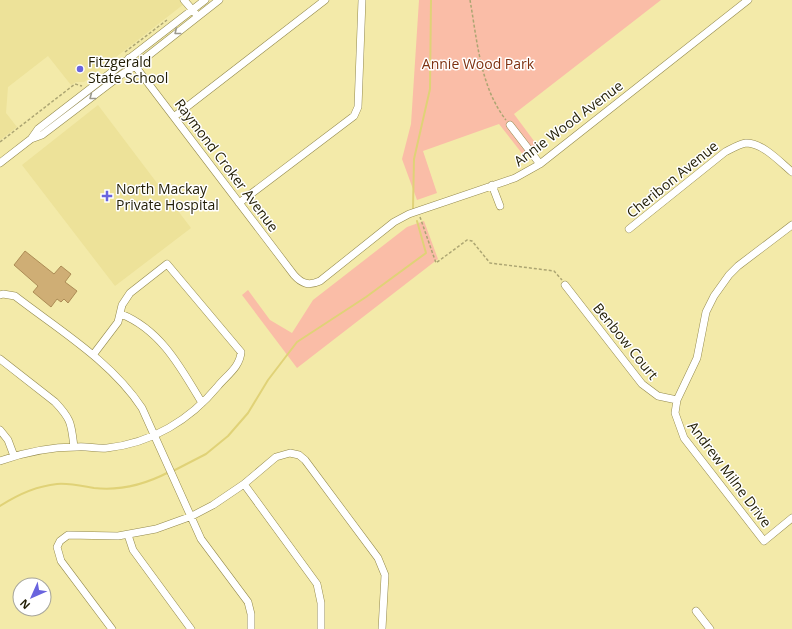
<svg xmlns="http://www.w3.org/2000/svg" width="792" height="629" viewBox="0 0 792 629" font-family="'Open Sans',sans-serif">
  <rect width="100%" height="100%" fill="#f3eaa9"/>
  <path fill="#ede299" d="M0 0H189L84 82H76L71 85 48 56 8 87 6 113 17 127 0 140Z
    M98 105 191 228 115 286 22 165Z"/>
  <path fill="#fabda7" d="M419 0H661L514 114 537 145 524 156 499 124 423 151 437 193 417 200 402 159 411 124Z
    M424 221 438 259 297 368 242 295 248 290 270 320 292 333 313 300 407 227Z"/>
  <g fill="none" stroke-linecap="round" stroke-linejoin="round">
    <path stroke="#e0d277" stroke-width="2" d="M413 208 414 159 430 89 431 0
      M173 471 206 454 228 436 248 413 268 380 297 342 366 297 426 253 417 221
      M0 506C17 495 37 486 57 484 70 483 82 486 94 488 120 491 146 484 169 472"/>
  </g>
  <path fill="#cfae75" stroke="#ac8c55" d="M25 251 54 274 61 266 71 274 65 282 77 291 68 303 64 299 61 302 57 299 51 307 33 292 38 286 14 265Z"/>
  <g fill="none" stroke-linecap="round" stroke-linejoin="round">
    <g stroke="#93894c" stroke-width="8">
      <path id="minor" d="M184 0 195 13
        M129 58 294 275C302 284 309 286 320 281L394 222 409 214 515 178 540 164 748 0
        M175 116 325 0
        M510 125 540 164
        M31 139 42 135 121 75 135 66 219 0
        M0 163 31 139 38 129 205 0
        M492 185 500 206
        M239 203 354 116 358 107 362 0
        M792 225 738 266 729 275 714 296 706 312 697 358 677 400 675 413 684 438 764 541 792 518
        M629 229 725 152C731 149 739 144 746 143 763 143 780 162 792 172
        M565 285 642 384 658 396 677 400
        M0 295 3 294 15 296C59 330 111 361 142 408L201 539 248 602 251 614V629
        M121 314C161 330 181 368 202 403
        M0 359 55 402C72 420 71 424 74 447
        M0 430 8 440 14 456
        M0 461C25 452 51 447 77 447 87 446 97 449 107 448 152 443 190 420 218 386 227 375 240 367 241 352L167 264 130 293 122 305 118 322 93 355
        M244 484 317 584 321 603V629
        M128 535 133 550 191 629
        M696 611 710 629
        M112 629 61 561 57 547 60 541 68 535 118 536 156 529 192 516 213 505 244 484 276 457 290 453 299 455 305 460 378 558 385 575 382 629"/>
    </g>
    <path stroke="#aca572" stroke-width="1.5" stroke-dasharray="3 2" stroke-linecap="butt" d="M470 0C477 39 480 87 506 120
      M125 52 167 20
      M0 142 75 84 82 86
      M420 217 436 263 467 240 472 241 490 263 554 271 562 280"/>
    <use href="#minor" stroke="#fff" stroke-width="7"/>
  </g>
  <defs><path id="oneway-chevron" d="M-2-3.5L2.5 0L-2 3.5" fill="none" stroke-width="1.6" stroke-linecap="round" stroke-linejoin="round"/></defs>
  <g stroke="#9b998e">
    <use href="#oneway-chevron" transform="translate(177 32) rotate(141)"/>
    <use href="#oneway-chevron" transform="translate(92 97) rotate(142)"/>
  </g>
  <g fill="#6964de" stroke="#fff" stroke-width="1.5">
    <circle cx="80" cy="69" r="4"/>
    <path d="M105 190h4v4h4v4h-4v4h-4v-4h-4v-4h4z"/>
  </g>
  <g text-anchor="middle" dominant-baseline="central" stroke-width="3" stroke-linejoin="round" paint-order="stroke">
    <g font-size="14" fill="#211d04" stroke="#fff" text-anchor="start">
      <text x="88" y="61">Fitzgerald<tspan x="88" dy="16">State School</tspan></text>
      <text x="116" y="188">North Mackay<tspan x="116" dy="16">Private Hospital</tspan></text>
    </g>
    <g font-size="14" fill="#7e3110" stroke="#fff">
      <text x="478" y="63">Annie Wood Park</text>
    </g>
    <g font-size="14" fill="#211d04" stroke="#fff">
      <text transform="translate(568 123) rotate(-37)">Annie Wood Avenue</text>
      <text transform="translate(227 165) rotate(53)">Raymond Croker Avenue</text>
      <text transform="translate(672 179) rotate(-39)">Cheribon Avenue</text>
      <text transform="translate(626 341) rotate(51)">Benbow Court</text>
      <text transform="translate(730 474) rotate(53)">Andrew Milne Drive</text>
    </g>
  </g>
  <g transform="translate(32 597) rotate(225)"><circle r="19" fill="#ffffff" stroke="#a6a59b"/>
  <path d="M0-3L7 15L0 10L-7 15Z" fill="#6964de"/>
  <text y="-6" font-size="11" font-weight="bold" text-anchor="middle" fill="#211d04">N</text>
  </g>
</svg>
